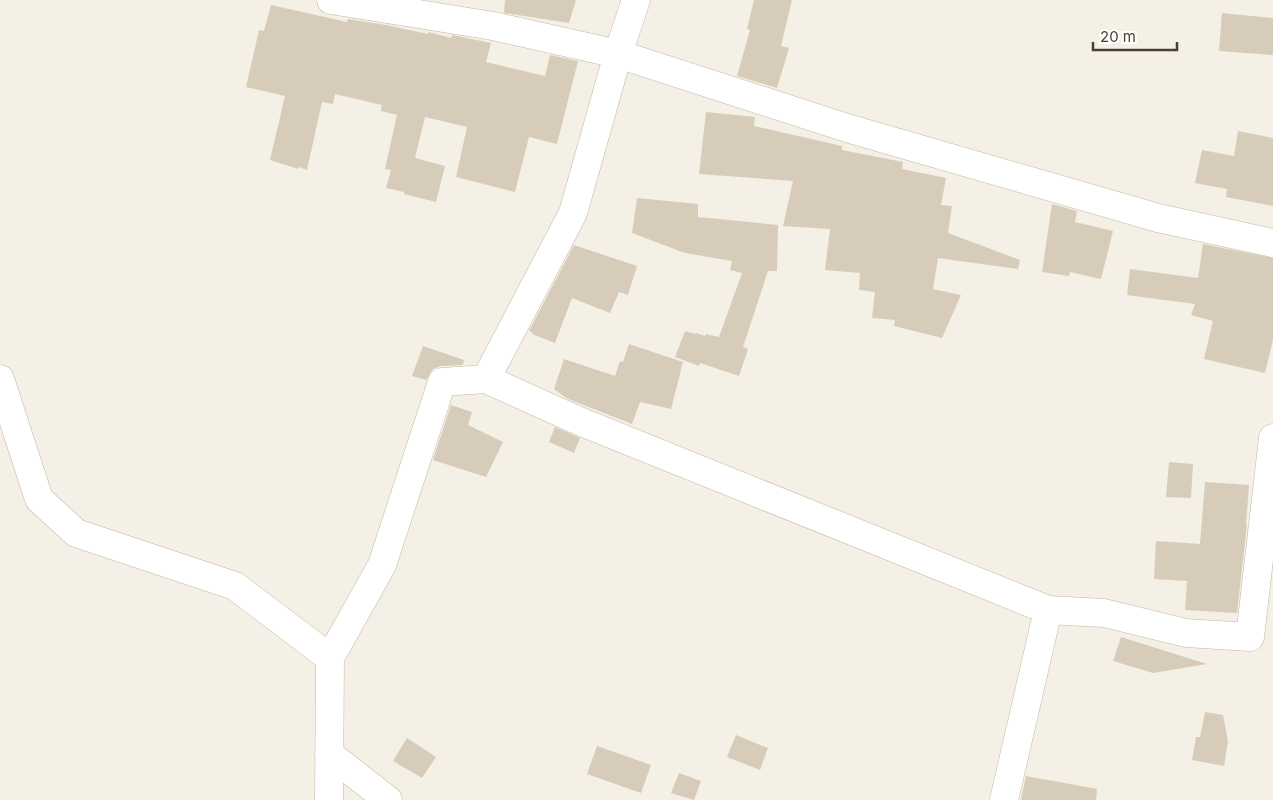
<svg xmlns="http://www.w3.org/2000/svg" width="1273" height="800" viewBox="0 0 1273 800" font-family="Inter,sans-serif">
  <rect width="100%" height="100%" fill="#f4f0e5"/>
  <path fill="#d7ccb9" d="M505 0H576L569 23 504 13Z
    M754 0H792L781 46 789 48 777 88 737 76 750 30 747 29Z
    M271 5 347 22 348 19 386 25 428 34V32L451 38 452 35 491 43 486 62 545 76 550 55 578 61 557 144 529 137 515 192 456 177 467 127 425 117 415 158 445 166 436 202 404 194V192L386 188 391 170 385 169 397 115 381 111 382 105 335 94 333 104 322 102 307 170 299 167 298 169 270 160 285 96 246 87 259 30 264 31Z
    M1222 13 1273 18V55L1219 51Z
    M706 112 755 117 754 126 842 146V150L903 162 902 169 946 178 941 205 952 206 948 233 1020 260 1018 269 938 258 933 289 961 295 942 338 894 326 895 320 872 318 875 292 859 290 860 273 825 270 830 229 783 226 793 181 699 174Z
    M1238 131 1273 138V206L1226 197 1227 189 1195 183 1202 150 1234 156Z
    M637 198 698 204V217L778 225 777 271H768L743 347 748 349 739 376 700 363 699 366 675 357 685 331 695 334 696 333 705 336 706 334 719 337 742 273 730 270 732 261 685 253 632 233Z
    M1052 204 1077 211 1075 222 1113 231 1101 279 1070 272 1069 276 1042 272Z
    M1203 244 1273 258V340L1265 373 1204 359 1213 321 1191 315 1195 304 1127 295 1130 269 1198 278Z
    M574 245 637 266 628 295 619 292 610 313 572 298 555 343 532 334 533 333 529 331Z
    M629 344 683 362 671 409 640 402 632 424 568 399 554 389 564 359 615 376 620 361 623 362Z
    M423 346 464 360 463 365 441 366 433 369 426 380 412 376Z
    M451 405 472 412 468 425 503 442 486 477 433 460Z
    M555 427 580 438 574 453 549 442Z
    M1169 462 1193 464 1191 498 1166 497Z
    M1205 482 1249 485 1246 525H1247L1237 613 1185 610 1187 581 1154 579 1156 541 1200 544Z
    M1121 637 1207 664 1153 673 1113 661Z
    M1205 712 1223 715 1228 741 1224 766 1192 760 1196 737H1200Z
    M736 735 768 748 760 770 727 757Z
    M407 738 436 757 422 778 393 761Z
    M597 746 651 765 641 793 587 774Z
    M679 773 701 781 694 800 671 793Z
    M1026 776 1097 789 1096 800H1021Z"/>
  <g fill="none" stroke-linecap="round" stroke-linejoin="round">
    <g stroke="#c1b8a6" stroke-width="29">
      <path id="minor" d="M331 0 493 26 618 54 847 128 1158 218 1273 243
        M0 379 39 499 76 533 235 586 330 658 329 800
        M486 379 579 421 1048 610
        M330 658 382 565 442 382 486 379 573 213 618 54 636 0
        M329 754 388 800
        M1004 800 1048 610 1104 613 1186 633 1250 637 1273 438"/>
    </g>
    <use href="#minor" stroke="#fff" stroke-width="28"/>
  </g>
  <path d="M1093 42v8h84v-8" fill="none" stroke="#484034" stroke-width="2.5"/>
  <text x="1100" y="42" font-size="15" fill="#484034" stroke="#ffffff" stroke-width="4" paint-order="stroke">20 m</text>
</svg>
